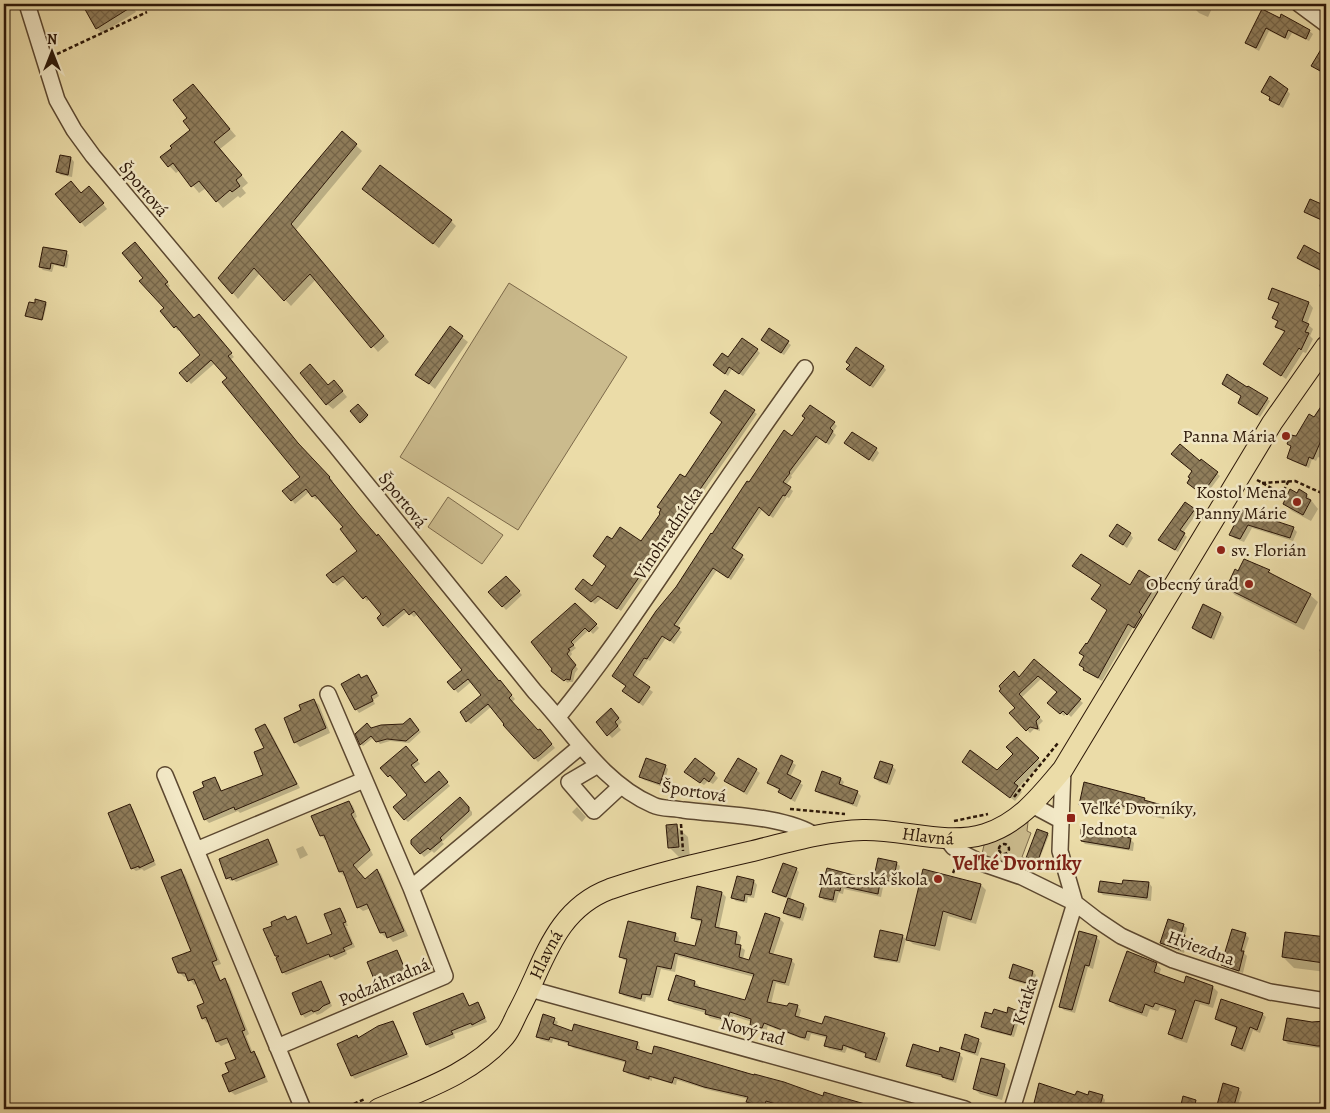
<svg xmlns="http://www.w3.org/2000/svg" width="1330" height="1113" viewBox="0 0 1330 1113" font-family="Alegreya,serif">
  <defs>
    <pattern id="building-cross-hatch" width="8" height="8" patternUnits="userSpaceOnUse" patternTransform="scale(1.25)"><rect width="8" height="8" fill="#8f7d5b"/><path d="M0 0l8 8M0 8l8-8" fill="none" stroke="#756549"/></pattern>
  </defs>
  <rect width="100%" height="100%" fill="#ebdca8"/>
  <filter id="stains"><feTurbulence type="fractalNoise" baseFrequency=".004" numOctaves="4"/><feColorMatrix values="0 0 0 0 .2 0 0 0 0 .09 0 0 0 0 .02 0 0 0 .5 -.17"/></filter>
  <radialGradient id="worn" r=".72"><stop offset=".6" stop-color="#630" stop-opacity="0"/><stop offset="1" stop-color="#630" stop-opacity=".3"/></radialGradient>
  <path fill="#cbbb8d" stroke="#7c694a" d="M509 283 627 357 518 530 400 457Z
    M448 497 503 535 482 564 428 527Z
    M1028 822 1027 831 1031 833 1022 857 1037 865C1020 876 998 861 982 854L984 845 1000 839Z"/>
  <path fill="#0003" d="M83 4H131L136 12 102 33 97 28Z
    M1195 4H1214L1208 17 1199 13 1195 9Z
    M1262 11 1309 31 1313 34 1309 41 1292 33 1288 40 1269 31 1259 51 1250 46 1246 42Z
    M1322 51 1326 54V76L1312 66Z
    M193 86 236 136 220 149 248 183 242 188 246 193 240 198 238 196 223 208 206 188 199 193 180 170 176 173 162 158 191 130 189 118Z
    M1287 90 1290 94 1283 108 1274 103 1270 99 1271 98 1262 92Z
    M342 132 362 151 296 230 389 342 378 352 316 279 291 306 260 273 238 299 220 278Z
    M61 156 71 158 74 162 72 177 61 175 57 172Z
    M94 192 107 209 85 227 81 222V194Z
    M369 194 451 221 456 226 439 248Z
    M1311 200 1326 208V225L1325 222 1309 215 1306 211Z
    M139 247 170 286 168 288 194 319H202L234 357 230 360 302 448 333 481 331 482 361 519 515 699 512 702 538 732 543 734 555 748 538 762 505 725 492 706 471 724 467 721 483 695 471 682 458 693 449 682 464 670 418 614 414 617 408 611 388 628 384 625 383 615 370 599 367 601 347 578 337 586 334 583 359 551 344 527 319 497 316 500 309 492 295 504 284 491 302 477 229 378 215 363 191 384 181 373 202 355 180 329 178 331 162 311 166 308 144 278Z
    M66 252 69 255 67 268 54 265 52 272 43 270 40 267Z
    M1323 257 1326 260V291L1319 286 1325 273 1302 262 1299 258Z
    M1273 290 1309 303 1313 308 1307 324 1313 329 1310 336 1313 339 1306 353 1303 352 1286 379 1265 364 1285 333 1277 327 1279 323 1274 317 1279 305 1270 298Z
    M45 303 47 304 43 320 27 316Z
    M450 328 468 342 435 389 417 374Z
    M769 329 791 345 784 355 765 343Z
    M757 350 760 353 743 376 732 369 728 376 717 368 728 359Z
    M883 366 886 370 873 388 851 372Z
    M1223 384 1267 399 1270 401 1260 417 1242 405 1243 397Z
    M1326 386V460L1318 457 1316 461 1312 459 1309 468 1292 461 1288 457 1292 448 1288 444 1314 419 1326 401 1320 396Z
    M328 387H339L347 397 333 409 327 404Z
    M726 391 757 414 621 611 602 598 595 604 580 592 592 587 607 566 613 541 641 543 723 423Z
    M358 406 368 417 362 423 352 411Z
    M834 423 837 426 833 432 836 435 829 445 820 438 791 476 792 477 786 485 793 491 789 498 787 497 773 518 762 510 734 551 745 559 731 580 717 570 677 628 682 632 674 644 666 638 650 661 648 660 635 679 653 692 643 706 623 691 682 579 750 484 792 438Z
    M850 446 876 449 879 453 873 462Z
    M1201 461 1220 476 1208 492 1202 487 1198 491 1191 485 1193 472Z
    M1297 495H1307L1318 509 1311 521 1292 511 1284 503Z
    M1194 510 1197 513 1183 533 1187 537 1178 552 1163 542Z
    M1243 511 1293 528 1297 532 1293 541 1252 528 1244 542 1234 538 1231 535Z
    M1130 534 1133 538 1127 548 1110 536Z
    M1245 561 1269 571 1277 578 1310 595 1318 602 1304 630 1235 595 1227 588Z
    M1074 566 1130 587 1157 583 1161 587 1142 616 1145 620 1138 631 1133 627 1102 681 1088 673 1080 665 1085 657 1081 653 1088 646 1108 611 1102 586Z
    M506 578 522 595 506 610 490 592Z
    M575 604 599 628 593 634 589 630 573 645 576 648 571 652 572 654 569 658 578 669 575 673 573 682H569L568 683 552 671Z
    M1221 614 1224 617 1214 640 1197 632 1193 628Z
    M1323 641 1326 642V655L1319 651Z
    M1034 661 1083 703 1071 717 1067 713 1064 716 1052 706 1058 692 1042 678 1021 698 1043 721 1039 725 1040 731 1034 729 1030 733 1011 713 1016 708 1019 679Z
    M359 676 362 679 367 676 370 679 379 696 373 700 375 704 359 713 356 709Z
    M314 700 319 705 330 733 300 747 295 742 285 718 303 711Z
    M615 713 622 722 618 726 621 730 612 738 598 722Z
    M410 720 421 732 409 743 390 741 380 744 374 737 363 746 361 744 371 729 403 726Z
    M265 725 269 729 300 788 240 813 238 811 209 823 205 819 206 788 214 778 218 782 222 792 265 776 266 748Z
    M1017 739 1042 763 1018 788 1022 792 1015 801 968 766 997 772 1014 754Z
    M409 751 420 764 413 769 425 784 439 773 450 786 408 822 405 819 409 795 394 777 392 779 382 768Z
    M781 756 796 765 790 777 803 785 795 802 783 795 780 792V791L768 783Z
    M665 766 668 769 663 787 644 780 641 777Z
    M892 766 896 770 890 785 879 782 875 778Z
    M756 770 760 773 747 795 726 781Z
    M714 774 718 778 713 784 708 781 704 785 689 775Z
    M841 779 844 782 842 786 857 792 861 796 857 807 820 794 816 790Z
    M1085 783 1144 799 1147 802 1161 806 1166 811 1164 819 1103 804 1100 814 1085 809 1080 804Z
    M460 799 472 812V815L442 842 444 844 434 853 432 851 424 857 412 843Z
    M349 802 353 806 357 817 355 818 373 855 356 870 366 880 377 870 381 874 408 936 393 942 388 936 385 937 381 933 371 908 363 911 358 907 346 875 344 876 340 872 327 839 325 840 321 835Z
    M130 805 133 809 156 865 144 871 142 869 136 871 132 868Z
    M577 807 586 817 582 822 572 812Z
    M676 826 688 837 690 858 681 859 669 847Z
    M1047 834 1049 835 1038 863 1028 859 1027 858Z
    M1130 839 1134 843 1133 851 1085 844 1082 841Z
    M268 841 271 844 279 865 236 882 234 880 231 881 227 878Z
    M303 846 308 855 300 859 296 849Z
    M896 863 900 866 896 885 879 880 875 877Z
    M796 869 799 872 790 900 804 905 807 908 803 921 788 916 784 913 789 899 777 895 774 892Z
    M828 870 880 883 883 887 881 897 844 889 843 894 839 893 836 903 824 900 821 897Z
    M924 870 981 885 986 890 976 924 948 916 940 951 913 944 908 939Z
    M180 871 185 875 221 964 215 966 221 981 225 980 229 984 249 1034 246 1036 253 1053 258 1057 268 1082 235 1095 230 1091 231 1073 238 1060 231 1042 221 1046 217 1042 209 1022 207 1023 203 1018 205 1004 197 984 194 985 188 977H184L179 972 193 951Z
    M754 881 757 885 754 898 748 897 747 903 736 901 733 898Z
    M1149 883 1152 887 1151 901 1103 895 1100 892 1123 885Z
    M722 893 726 897 719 929 737 933 741 937 739 946 745 950 743 959 749 961 780 919 784 923 773 955 791 960 795 964 789 986 776 983 771 1004 788 1008 797 1006 801 1010 799 1018 823 1026 884 1035 888 1038 880 1063 870 1060 867 1055 847 1048 845 1053 829 1049 826 1045 827 1038 811 1034 809 1041 805 1040 768 1026 766 1031 755 1028 751 1024 752 1022 733 1016 731 1023 710 1018 706 1013 674 1004 670 1000 695 982 699 986 698 988 746 1001 754 977 678 956 675 972 661 969 653 998 646 997 645 1002 624 996 620 992 628 961 624 960 620 956 675 934 679 938 678 944 696 948 703 922 696 921 692 917Z
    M339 909 343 912 348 926H346L355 947 346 951 347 954 335 960 332 957 286 975 283 972 276 956 274 926 285 918 288 921 296 917 299 921 309 945 334 935Z
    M1183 925 1187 928 1185 936 1188 940 1184 953 1165 946 1161 943Z
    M1286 933 1326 938V972L1294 968 1283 957Z
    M1245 934 1249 938 1244 953 1247 956 1243 973 1226 968 1222 964Z
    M902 936 906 939 900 963 879 960 875 957Z
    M1097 938 1100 941 1093 969 1088 967 1075 1013 1064 1010 1060 1006Z
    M396 952 400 955 408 976 381 987 377 983Z
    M1156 964 1161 969 1159 975 1185 984 1213 987 1218 992 1213 1008 1200 1004 1187 1043 1175 1039 1170 1034 1176 1012 1160 1007 1158 1011 1150 1009 1147 1017 1116 1006 1111 1001Z
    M1033 972 1036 975 1034 987 1014 981 1010 978Z
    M320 983 324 986 332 1006 322 1013 317 1015 315 1013 305 1018 302 1014Z
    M463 994 470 1007 478 1004 481 1007 487 1022 454 1034 455 1038 430 1048 427 1045Z
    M1018 1012 1021 1015 1014 1037 986 1030 982 1027 993 1015Z
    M1262 1014 1266 1017 1260 1033 1253 1030 1245 1052 1236 1048 1233 1045 1238 1029 1220 1022 1216 1019Z
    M554 1019 558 1022 556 1027 573 1032 637 1043 640 1047 639 1051 823 1097 825 1094 880 1109H787L769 1104 768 1109H766L751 1105 748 1102V1099L709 1090 677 1080 676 1085 652 1078V1081L628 1074 625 1071 627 1063 573 1048 569 1044 553 1039 552 1043 541 1040 537 1037Z
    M393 1022 396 1026 409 1057 355 1079 352 1076 357 1037 359 1039Z
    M1326 1023V1049L1288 1044 1284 1040 1312 1024Z
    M978 1040 982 1043 978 1056 966 1052 962 1048Z
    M940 1054H959L963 1058 956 1083 947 1080 944 1078 911 1069 907 1066Z
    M982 1059 1005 1066 1010 1071 1002 1100 980 1094 974 1089Z
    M1238 1089 1242 1092 1237 1109H1226L1218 1105Z
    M1076 1096H1102L1105 1100 1103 1109H1054L1039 1106 1035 1102Z"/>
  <path fill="url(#building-cross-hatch)" stroke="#2c1708" d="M82 4H136L96 29Z
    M1262 9 1280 18 1281 14 1310 30 1306 39 1288 30 1285 38 1266 28 1256 48 1245 43Z
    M1326 41V74L1311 66Z
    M1270 76 1288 89 1279 105 1269 100 1270 97 1261 92Z
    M193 84 230 129 214 142 242 175 236 180 240 186 232 192 230 190 216 202 199 181 191 187 173 163 168 167 160 157 172 148 170 146 190 130 183 121 187 118 173 100Z
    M342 131 357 144 291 224 384 336 371 348 310 274 284 301 254 268 232 294 218 278Z
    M60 155 71 157 68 175 56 172Z
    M380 165 452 220 433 244 362 189Z
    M71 181 81 193 89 186 104 203 80 223 55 194Z
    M1310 199 1326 206V222L1304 212Z
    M135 242 168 282 165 284 194 318 199 314 232 353 228 356 298 443 330 477 329 478 358 514 377 536 378 534 499 681 500 680 512 695 509 698 538 730 540 729 552 744 540 755 534 759 503 725 504 724 488 704 466 722 460 712 481 695 468 679 454 690 447 682 462 670 414 611 409 615 404 609 383 626 377 618 381 614 366 596 363 599 343 576 333 583 326 575 357 551 340 529 343 527 315 495 312 497 306 489 291 501 282 491 300 477 222 382 227 378 211 360 187 382 179 373 200 355 176 326 174 328 160 311 164 308 139 281 143 278 122 253Z
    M1304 245 1326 257V273L1297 258Z
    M43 247 67 251 64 266 51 263 50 269 39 267Z
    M1272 288 1309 302 1302 321 1309 324 1305 332 1309 333 1301 350 1299 348 1281 376 1263 364 1285 331 1275 327 1278 321 1272 318 1279 303 1268 299Z
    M35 299 46 302 42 320 25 316 29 302 35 303Z
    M450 326 463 336 429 384 415 375Z
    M769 328 789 341 781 353 761 340Z
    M742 338 758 349 739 374 729 367 725 374 713 365 722 353 728 357Z
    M856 347 884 366 870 386 846 369 850 365 846 362Z
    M310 364 328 385 334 380 343 391 326 405 300 373Z
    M1227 374 1247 387 1248 386 1268 398 1257 415 1238 403 1241 396 1222 384Z
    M725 390 755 410 617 609 598 596 591 602 575 589 583 579 592 586 606 566 593 556 607 536 612 539 620 527 641 541 660 514 659 513 661 509 657 507 680 474 685 477 722 422 710 413Z
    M1326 399V437L1323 436 1313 459 1309 457 1306 466 1287 458 1291 446 1287 444 1291 435 1296 436 1309 414 1314 417Z
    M358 404 368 415 360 423 350 411Z
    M810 405 835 422 830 428 833 431 826 443 816 436 789 472 790 473 783 482 791 487 785 496 783 495 769 516 759 507 732 548 743 555 728 578 713 568 674 625 680 628 670 641 662 636 647 659 644 658 633 675 650 687 639 703 622 691 626 686 612 676 656 611 676 587 711 533 712 534 747 481 749 482 784 430 792 436 805 418 802 416Z
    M852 432 877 448 869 460 844 443Z
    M1180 444 1200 461 1201 459 1218 472 1205 490 1198 485 1195 489 1187 483 1190 478 1188 477 1192 471 1171 454Z
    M1290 489 1297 493 1299 489 1307 494 1306 498 1311 500 1303 515 1283 504Z
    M1185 502 1195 509 1180 530 1185 533 1175 550 1158 540Z
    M1242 510 1294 527 1290 538 1248 525 1240 539 1229 535Z
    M1117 524 1131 533 1123 545 1109 536Z
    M1081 554 1130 585 1139 570 1158 582 1139 612 1142 615 1138 621 1134 628 1128 624 1098 678 1083 670 1084 668 1079 665 1084 656 1079 653 1086 643 1087 644 1107 610 1091 599 1101 585 1072 566Z
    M1244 559 1270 570 1268 572 1311 594 1296 623 1226 588 1235 569 1238 571Z
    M506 576 520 591 502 607 488 592Z
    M575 603 597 624 589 632 585 628 571 642 574 645 568 649 570 650 567 654 576 665 572 670 570 680 566 679 564 681 551 671 552 669 531 642Z
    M1203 604 1221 613 1211 638 1192 628Z
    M1034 659 1081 699 1067 715 1063 711 1060 714 1047 703 1057 692 1038 676 1019 694 1040 717 1036 721 1038 729 1030 727 1026 731 1009 713 1015 708 999 691 1001 689 999 686 1014 671 1019 677Z
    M359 674 361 678 367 675 377 693 371 696 373 701 355 710 341 684Z
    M314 699 326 728 294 743 284 718 301 710 299 705Z
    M611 708 619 718 615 722 618 726 607 736 596 722Z
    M410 718 419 730 406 741 387 739 376 742 371 736 360 745 355 734 367 723 371 728 381 725 403 724Z
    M265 724 297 784 235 810 234 807 204 820 193 792 204 787 202 782 215 777 221 791 263 775 254 752 264 748 255 729Z
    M1017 737 1039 758 1014 783 1018 786 1010 798 962 762 970 750 997 770 1013 754 1006 747Z
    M406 746 418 760 411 765 425 783 439 771 448 782 404 820 393 807 407 795 390 775 388 777 380 768Z
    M781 755 793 761 787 774 801 781 791 799 778 792 780 789 767 783Z
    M646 758 666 765 660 784 639 777Z
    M695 758 715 773 709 782 704 778 700 783 684 772Z
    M738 758 757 769 744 792 724 781Z
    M880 761 893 765 887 783 874 778Z
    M822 771 841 778 839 784 858 791 853 804 815 791Z
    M1084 782 1145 798 1144 800 1162 805 1159 815 1098 800 1095 809 1079 805Z
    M460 797 469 807V811L440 838 442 840 430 850 428 848 420 854 411 844V840Z
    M349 801 354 812 351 814 370 850 353 865 365 879 377 869 404 931 387 938 385 932 380 933 367 904 357 908 343 871 339 872 324 835 320 836 311 816Z
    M130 804 154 861 139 868V866L131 869 108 813Z
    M677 824 679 847 668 848 666 825Z
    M1037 829 1048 833 1037 863 1026 858Z
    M1081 829 1131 838 1129 849 1081 841Z
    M268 839 277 862 232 880 231 877 226 879 219 859Z
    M878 858 897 862 893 882 874 877Z
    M783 863 797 868 786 897 772 892Z
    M827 868 880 882 878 894 841 886 840 891 835 890 833 900 819 897Z
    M181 869 217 960 212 962 220 981 225 978 245 1030 242 1031 251 1053 254 1051 265 1077 229 1092 222 1075 229 1072 225 1063 236 1059 227 1038 216 1042 206 1017 202 1019 197 1006 204 1003 194 979 188 981 185 973H178L172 958 191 951 161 877Z
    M923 869 981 884 971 920 943 911 935 946 906 940Z
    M737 876 754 880 751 895 745 894 744 901 731 898Z
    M1123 880 1149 882 1147 898 1098 892 1100 881 1122 884Z
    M697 886 722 892 715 927 737 932 735 944 741 945 739 957 749 960 765 913 780 918 769 953 792 959 785 983 773 980 767 1002 787 1006 789 1003 798 1005 795 1016 822 1024 825 1016 885 1033 876 1060 865 1057 866 1053 843 1045 842 1050 824 1046 827 1036 807 1031 805 1038 800 1037 764 1023 762 1028 750 1025 751 1019 730 1012 727 1020 705 1014 706 1010 668 1000 676 975 695 981 694 986 745 1000 754 974 678 954 675 953 671 969 657 966 650 995 642 994 641 999 619 993 627 959 619 957 628 921 676 933 674 941 695 946 702 920 691 918Z
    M788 898 804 904 800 918 783 913Z
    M340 908 346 922 343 923 352 944 343 948 345 951 330 957 329 954 282 973 276 958 279 956H275L263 929 272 926 271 922 285 916 287 920 296 916 307 944 332 934 324 914Z
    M1168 919 1184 924 1181 934 1185 935 1181 950 1160 943Z
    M1232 929 1246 933 1241 951H1244L1239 971 1221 965Z
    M880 930 903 935 897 961 874 957Z
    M1079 931 1097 936 1089 966 1085 965 1072 1010 1059 1007Z
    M1285 932 1326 937V960H1325L1324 963 1282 957Z
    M397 950 406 972 376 984 367 962Z
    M1127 951 1157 963 1154 972 1184 983 1186 976 1213 986 1209 1004 1195 1000 1182 1039 1168 1034 1176 1010 1155 1003 1153 1007 1145 1004 1142 1013 1109 1001Z
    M1013 964 1033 971 1030 984 1009 978Z
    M321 981 330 1003 323 1006 319 1010 313 1012 312 1010 301 1015 292 993Z
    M463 993 469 1006 478 1002 485 1018 472 1025 471 1023 451 1031 453 1034 426 1045 413 1013Z
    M1221 999 1263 1013 1257 1030 1250 1027 1242 1049 1231 1045 1237 1027 1215 1019Z
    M1008 1007 1018 1011 1011 1035 981 1027 985 1012 992 1014 994 1009 1007 1013Z
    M543 1014 555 1018 553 1024 572 1031 574 1024 638 1042 636 1049 652 1054 654 1046 662 1048 754 1075V1074L784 1082 823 1096 824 1092 837 1096 872 1106V1109H792L766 1101 764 1107 746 1102 748 1097 704 1087 674 1077 672 1083 649 1076V1079L623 1071 626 1061 568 1045 569 1042 550 1037 549 1040 536 1037Z
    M1287 1018 1312 1022 1326 1021V1046H1317L1283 1040Z
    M393 1021 407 1054 351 1076 337 1044 357 1035 358 1038 378 1026Z
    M965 1034 979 1039 975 1053 961 1049Z
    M913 1044 939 1052 940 1047 960 1053 953 1080 942 1077V1075L906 1066Z
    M981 1058 1005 1064 997 1096 973 1089Z
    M1039 1083 1075 1095 1077 1091 1088 1095 1089 1091 1103 1095 1099 1109H1057L1034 1103Z
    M1223 1083 1239 1088 1233 1109 1217 1105Z
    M1183 1096 1196 1100 1194 1109H1180Z"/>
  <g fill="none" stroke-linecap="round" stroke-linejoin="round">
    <g stroke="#5c4830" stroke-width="18">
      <path id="minor" d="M27 4 57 100 74 130 93 156 335 445 535 692C572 731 602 783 653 805 661 809 673 808 683 810 721 815 785 815 816 836
        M1299 4 1326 24
        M328 694 411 888 581 746
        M558 717C605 660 645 599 686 539 725 481 765 424 805 368
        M598 765 569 782 594 811 621 786
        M1063 769 1060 851 1075 903
        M165 775 303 1109
        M1032 805 1060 820
        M946 838 953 847 962 853 984 864 1022 877 1075 903 1097 920 1121 936 1173 960 1270 992 1326 1001
        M196 850 364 780
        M530 989 965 1109
        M277 1047 445 976 411 888
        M1012 1109 1075 903"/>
    </g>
    <g stroke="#2c1708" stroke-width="22">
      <g id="major">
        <path id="s1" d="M378 1109C422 1090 472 1074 505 1036 511 1029 514 1019 519 1010 544 964 554 910 610 889 656 873 705 862 753 851 789 842 826 831 863 830 904 829 945 846 985 834 1020 823 1041 795 1063 769L1272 423 1326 346"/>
      </g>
    </g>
    <path stroke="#2c1708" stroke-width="2.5" stroke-dasharray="4 2.5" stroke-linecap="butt" d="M57 54 147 12
      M1322 330 1326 325
      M1257 480 1282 494 1289 480
      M1262 483 1295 481 1326 495
      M1014 797 1058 743
      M790 809 845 814
      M954 821 988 814
      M681 824 683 851
      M999 849a5 5 0 1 1 10 0a5 5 0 1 1-10 0Z
      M953 873 956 866
      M342 1109 365 1099"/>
    <use href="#minor" stroke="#f2e8c6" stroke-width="15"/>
    <use href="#major" stroke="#ebdca8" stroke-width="20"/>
  </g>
  <g fill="#8f2418" stroke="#f2e8c6" stroke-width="2">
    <circle cx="1286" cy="436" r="5"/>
    <circle cx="1297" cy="502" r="5"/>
    <circle cx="1221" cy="550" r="5"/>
    <circle cx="1249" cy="584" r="5"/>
    <rect x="1066" y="813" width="10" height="10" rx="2.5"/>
    <circle cx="938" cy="879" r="5"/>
  </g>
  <g text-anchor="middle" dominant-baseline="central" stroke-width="5" stroke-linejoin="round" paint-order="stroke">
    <g font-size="18" fill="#2c1708" stroke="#f2e8c6">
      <text transform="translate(144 189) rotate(50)">Športová</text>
      <text transform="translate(403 500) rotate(51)">Športová</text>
      <text transform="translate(668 533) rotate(-56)">Vinohradnícka</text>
      <text transform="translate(694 791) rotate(9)">Športová</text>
      <text stroke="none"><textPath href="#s1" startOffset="659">Hlavná</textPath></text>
      <text transform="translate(1201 948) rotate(20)">Hviezdna</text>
      <text stroke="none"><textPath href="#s1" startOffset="239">Hlavná</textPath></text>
      <text transform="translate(384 982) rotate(-23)">Podzáhradná</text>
      <text transform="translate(1025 1001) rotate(-73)">Krátka</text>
      <text transform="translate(753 1031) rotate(15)">Nový rad</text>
    </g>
    <g font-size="18" fill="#2c1708" stroke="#f2e8c6" text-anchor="end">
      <text x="1276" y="436">Panna Mária</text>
      <text x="1287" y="492">Kostol Mena<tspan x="1287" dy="21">Panny Márie</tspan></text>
      <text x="1231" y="550" text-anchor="start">sv. Florián</text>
      <text x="1239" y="584">Obecný úrad</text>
      <text x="1081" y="808" text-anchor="start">Veľké Dvorníky,<tspan x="1081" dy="21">Jednota</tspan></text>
      <text x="928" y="879">Materská škola</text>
    </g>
    <g font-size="20" font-weight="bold" fill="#7a1f14" stroke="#f2e8c6">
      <text x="1017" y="863">Veľké Dvorníky</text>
    </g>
  </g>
  <rect width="1330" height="1113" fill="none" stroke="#ebdca8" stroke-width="20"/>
  <rect x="5" y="5" width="1320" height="1103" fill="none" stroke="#2c1708" stroke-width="2.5"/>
  <rect x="10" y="10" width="1310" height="1093" fill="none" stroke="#2c1708"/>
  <g transform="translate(52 52)" stroke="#f2e8c6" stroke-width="4" paint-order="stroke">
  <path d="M0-4L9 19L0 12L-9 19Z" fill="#2c1708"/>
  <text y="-8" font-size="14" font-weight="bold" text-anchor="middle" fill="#2c1708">N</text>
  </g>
  <rect width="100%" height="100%" filter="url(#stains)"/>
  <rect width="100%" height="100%" fill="url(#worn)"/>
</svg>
